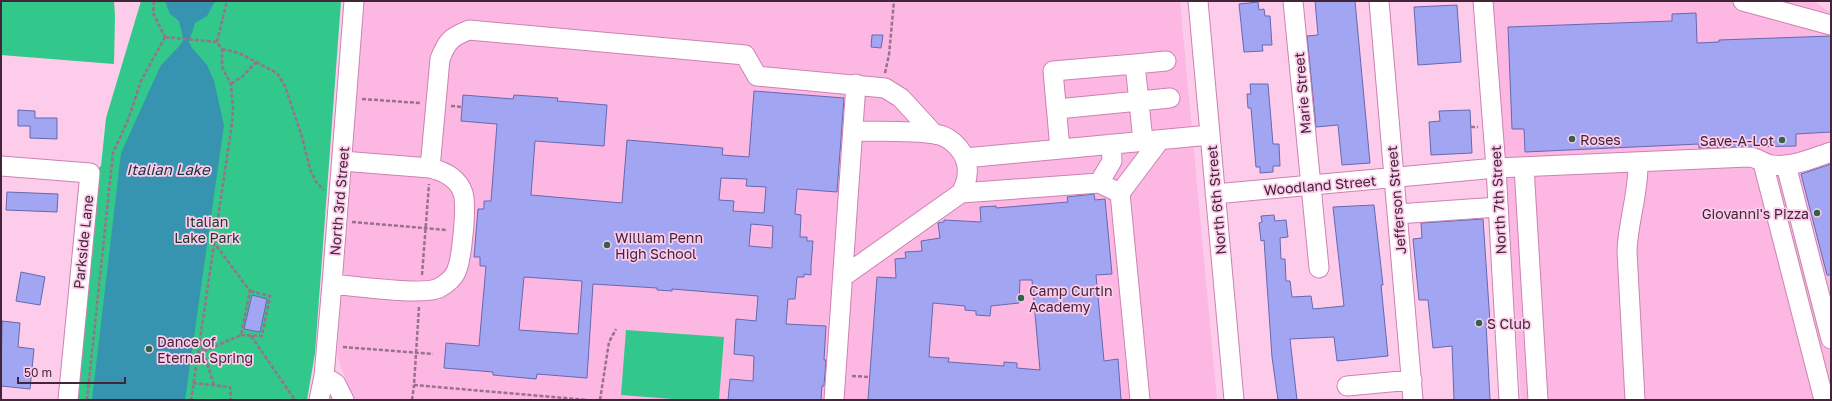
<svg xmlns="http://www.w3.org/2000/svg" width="1832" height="401" viewBox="0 0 1832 401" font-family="'Golos Text',sans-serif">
  <rect width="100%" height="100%" fill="#fcccea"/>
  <path fill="#fcb8e3" d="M364 1H1180L1217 400H354L337 357Z
    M1493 1H1814L1831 13V400H1521Z"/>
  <path fill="#32c78b" d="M1 1H114L115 16 114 64 1 55Z
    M141 1H341L315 353 307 400H74L93 173 101 166 106 118Z
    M626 330 724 337 719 400H686L621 395Z"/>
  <path fill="#3694b0" d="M165 1H215L207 16 195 23 189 42 192 48 207 65 214 81 224 125 185 400H92L121 153 160 67C165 60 182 45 183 40 183 35 180 27 179 21L170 14Z"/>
  <path fill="#a2a6f2" stroke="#6668af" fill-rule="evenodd" d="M1315 1H1355L1370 163 1342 165 1338 125 1316 127 1307 36 1318 35Z
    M1258 2 1259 10 1264 9 1265 16H1270L1272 45H1262L1263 51 1244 52 1239 4Z
    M1457 5 1461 62 1418 65 1414 7Z
    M1696 13 1697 43 1719 42V40L1831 36V132L1796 134V146L1699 148V144L1525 152 1524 129H1512L1508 27 1672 21V14Z
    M872 35H883L881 48 871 47Z
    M1250 84H1268L1273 144H1279L1280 166H1273V172L1260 173V167H1256L1251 108H1248L1247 94H1251Z
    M754 91 844 98 837 192 797 189 795 214 801 215 800 237H807V241H813L811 266V275L804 274V277H797L795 299H788L786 324 826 326 824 360H826L824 386H822L821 400H728L730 379 753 381 754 356 734 354 736 319 756 321 758 296 672 289V291L657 290V288L593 284 587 378 537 374 536 379 493 375V372L444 368 446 343 479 346 486 266H480V257H474L478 209H484V201H491L497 124 461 121 463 95 513 99 514 95 558 98 557 101 607 105 604 146 535 141 531 195 622 203 627 140 723 148 722 155 749 157ZM721 178 747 179 746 186 766 187 764 213 733 211 734 201 719 200ZM751 224 773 226 772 248 749 246ZM524 277 582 281 578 334 519 330Z
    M18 110 35 111V118H57V139L30 138V126H18Z
    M1470 110 1472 153 1431 155 1429 122 1440 121 1439 111Z
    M1831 164V275H1827L1801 174Z
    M7 192 58 194 57 212 6 210Z
    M1094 194 1095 200 1105 199 1112 274 1096 275 1104 361 1118 359 1121 400H868L877 277 896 278 895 259 906 258 905 252 922 251 921 241 940 238 938 223 944 222V220L981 222 980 207 996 206V208L1068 202 1067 197ZM1020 280H1032L1040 370 1017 368V363L1004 362V366L948 362 949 358 929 357 933 303 965 306V310L976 311V315L990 316 991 306 1019 303Z
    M1374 205 1383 285H1381L1388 356 1337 361 1334 337 1290 339 1297 400H1278L1272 357 1264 240 1261 241 1259 223 1262 222 1261 216 1274 215 1275 221 1286 220 1288 237 1280 238 1281 259H1285L1286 281H1290L1292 297 1311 296 1313 309 1344 306 1333 207Z
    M1483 219 1490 322 1486 323 1490 400H1454L1452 346 1433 348 1428 300H1419L1413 239 1422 238 1421 223Z
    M21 272 45 277 40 305 16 301Z
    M252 295 267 299 260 332 244 329Z
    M2 321 20 323 18 347 34 349 30 389 1 386Z"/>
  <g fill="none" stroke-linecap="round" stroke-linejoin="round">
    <g stroke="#cc82b2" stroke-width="21">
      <path id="minor" d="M1198 1 1234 400
        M1293 1 1319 268
        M1379 1 1413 400
        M1483 1 1496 168 1509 400
        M1743 1 1831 25
        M1135 64 1166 61
        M1057 109 1170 98
        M854 131C878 132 910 130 934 134 953 136 970 156 967 175 967 182 964 187 961 193
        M1060 149 1053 71 1135 64 1143 141
        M965 158 1210 135
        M1763 163 1824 400
        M1786 165 1831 339
        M1 166 90 173 68 400
        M1524 167 1538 400
        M430 168 440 59C447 41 451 37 469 30L745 55 757 76 885 88 901 98 934 134
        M1099 183 1112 161 1111 144
        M1215 194 1496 168 1748 157C1758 157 1763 164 1772 165 1791 168 1813 158 1831 152
        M1397 214 1498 207
        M844 276 961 193 1099 183 1120 193
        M332 284C353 286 424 296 439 288 446 284 453 279 456 272 462 259 467 206 463 193 458 178 443 171 430 168L342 161
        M324 376 336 384 344 400
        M1347 386 1412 380
        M319 400 324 376 332 284 354 1
        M834 400 856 84
        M1140 400 1120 193 1160 140
        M1635 400 1627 251C1628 221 1639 192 1638 162"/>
    </g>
    <path stroke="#98728b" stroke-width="2.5" stroke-dasharray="4 2" stroke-linecap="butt" d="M154 1 153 13 165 37
      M165 37 217 42 222 49V67L231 84 233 109 232 123 191 400
      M217 42 227 1
      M222 49 239 53 256 62 243 76 231 84
      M256 62 277 73 285 86 302 137 310 169 316 182 324 190
      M885 73 889 55 894 1
      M362 99 420 103
      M451 106 462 107
      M1471 127H1478
      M352 222 447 230
      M422 275 429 184
      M419 307 414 385 588 400
      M241 335 262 336 270 296 250 291
      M251 336 295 400
      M200 341 214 385
      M343 347 433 354
      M198 354 241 335 250 291 215 244
      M852 376 870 377
      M193 383 230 387 231 400
      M87 400 113 153 128 120 141 81 165 37
      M412 400 414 385
      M600 400 609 342 616 329"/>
    <use href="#minor" stroke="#fff" stroke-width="19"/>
  </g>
  <g fill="#2e644b" stroke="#fcccea" stroke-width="1.5">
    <circle cx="1572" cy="139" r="4"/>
    <circle cx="1782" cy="140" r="4"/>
    <circle cx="1817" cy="213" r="4"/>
    <circle cx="607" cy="245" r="4"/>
    <circle cx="1021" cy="298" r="4"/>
    <circle cx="1479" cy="323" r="4"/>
    <circle cx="149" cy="349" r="4"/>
  </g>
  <g text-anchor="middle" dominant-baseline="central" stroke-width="3.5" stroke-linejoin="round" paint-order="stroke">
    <g font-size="14" fill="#432539" stroke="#fcccea">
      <text transform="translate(1302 93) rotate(-95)">Marie Street</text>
      <text transform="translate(1320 185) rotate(-5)">Woodland Street</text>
      <text transform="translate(1216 200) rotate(-95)">North 6th Street</text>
      <text transform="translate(1396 200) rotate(-95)">Jefferson Street</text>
      <text transform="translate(1498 200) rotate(-93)">North 7th Street</text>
      <text transform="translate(339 201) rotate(-85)">North 3rd Street</text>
      <text transform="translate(83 242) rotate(-84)">Parkside Lane</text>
    </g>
    <g font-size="14" fill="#432539" stroke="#fcccea" text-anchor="start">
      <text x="1580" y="139">Roses</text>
      <text x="1774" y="140" text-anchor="end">Save-A-Lot</text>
      <text x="1809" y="213" text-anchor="end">Giovanni's Pizza</text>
      <text x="615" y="237">William Penn<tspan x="615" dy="16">High School</tspan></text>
      <text x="1029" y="290">Camp Curtin<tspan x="1029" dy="16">Academy</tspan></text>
      <text x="1487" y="323">S Club</text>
      <text x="157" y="341">Dance of<tspan x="157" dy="16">Eternal Spring</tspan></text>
    </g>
    <g font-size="14" fill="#20382c" stroke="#fcccea">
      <text x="207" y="221">Italian<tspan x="207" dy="16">Lake Park</tspan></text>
    </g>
    <g font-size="15" font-style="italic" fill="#17333c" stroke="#fcccea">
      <text x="168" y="169">Italian Lake</text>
    </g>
  </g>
  <rect width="1832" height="401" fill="none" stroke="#432539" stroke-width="4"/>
  <path d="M18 377v6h107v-6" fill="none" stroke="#432539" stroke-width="2"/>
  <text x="24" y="377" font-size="12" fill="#432539" stroke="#fcccea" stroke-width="3" paint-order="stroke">50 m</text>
</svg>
